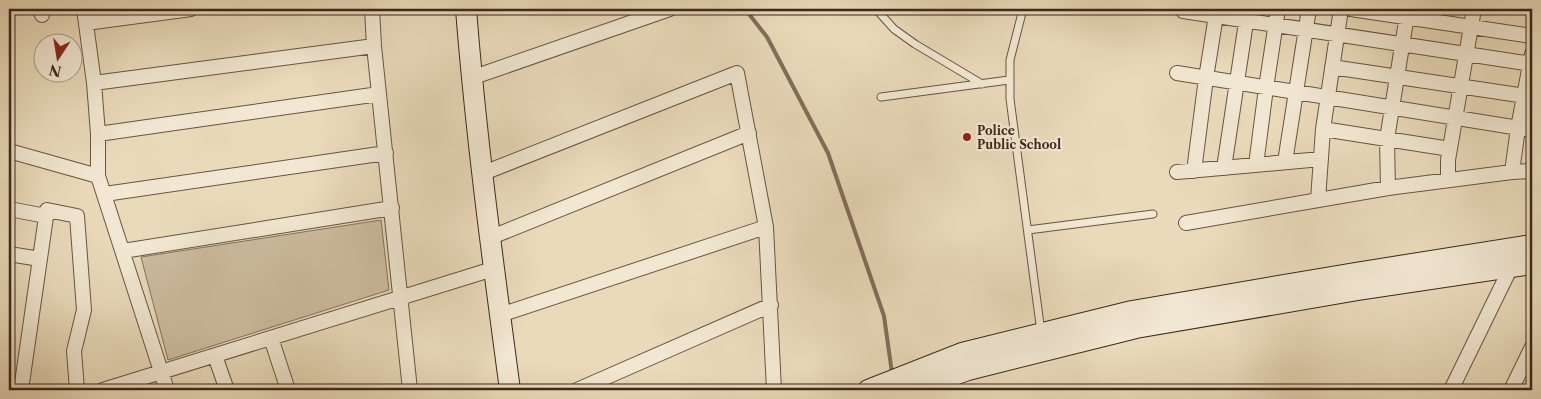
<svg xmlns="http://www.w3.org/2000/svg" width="1541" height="399" viewBox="0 0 1541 399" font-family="'Libre Caslon Text',serif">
  <rect width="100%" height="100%" fill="#e9daba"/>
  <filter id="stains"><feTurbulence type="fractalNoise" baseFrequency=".004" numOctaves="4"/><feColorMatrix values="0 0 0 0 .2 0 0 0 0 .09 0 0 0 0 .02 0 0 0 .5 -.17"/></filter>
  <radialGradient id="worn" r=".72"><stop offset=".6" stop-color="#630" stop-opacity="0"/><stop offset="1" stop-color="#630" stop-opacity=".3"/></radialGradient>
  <path fill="#ccbc9f" stroke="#84725c" d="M381 220 389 290 168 360 141 257Z"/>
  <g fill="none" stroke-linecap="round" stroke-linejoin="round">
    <path stroke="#816e5a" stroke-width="4" d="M745 9 767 37 828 153 884 316 892 373"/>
    <g stroke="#685442" stroke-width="9">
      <path id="service" d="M876 9 894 29 915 44 982 84
        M1023 9 1010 60V99L1041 332
        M881 97 1009 80
        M1028 230 1153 214"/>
    </g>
    <g stroke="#685442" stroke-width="16">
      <path id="minor" d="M42 9V15
        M84 9 94 83 98 134V176L167 390
        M372 9 374 46 410 390
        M1351 9 1532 36
        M1183 11 1532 64
        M86 23 191 9
        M1332 67 1532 97
        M1177 73 1532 130
        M471 78 670 9
        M94 83 374 46
        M1323 129 1450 149
        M98 134 379 94
        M9 151 98 176
        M1285 162 1309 9
        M1256 165 1266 88 1278 9
        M1224 168 1248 9
        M1194 171 1206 78 1217 9
        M1177 172 1321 159
        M1512 172 1518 128 1532 54
        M481 174 737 73 766 227 774 390
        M1448 180V160L1474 9
        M1388 188 1387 139 1408 9
        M105 194 386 153
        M1318 200 1323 129 1341 9
        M9 209 46 216
        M1186 223 1388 188 1512 172 1532 171
        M489 238 749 133
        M123 251 392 208
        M9 254 40 259
        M500 315 766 227
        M271 338 288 390
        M215 356 227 390
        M21 390 47 210 77 216 84 310 74 351 77 390
        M103 390 493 269
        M577 390 771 305
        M1451 390 1511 267
        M1511 390 1532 347"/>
    </g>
    <g stroke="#3d271a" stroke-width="22">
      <path id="secondary" d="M466 9C476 137 493 263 510 390
        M868 390 962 353 1132 311 1355 273 1532 245
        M913 390 968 370 1136 328 1358 290 1532 264"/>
    </g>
    <use href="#service" stroke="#f1e7d2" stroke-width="7"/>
    <use href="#minor" stroke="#f1e7d2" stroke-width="14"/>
    <use href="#secondary" stroke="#f1e7d2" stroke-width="20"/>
  </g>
  <circle fill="#8f2418" stroke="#f1e7d2" stroke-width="2" cx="967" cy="137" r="5"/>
  <g text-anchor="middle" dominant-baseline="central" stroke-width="4.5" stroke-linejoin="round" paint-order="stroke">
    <g font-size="12" font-weight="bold" fill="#3d271a" stroke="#f1e7d2" text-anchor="start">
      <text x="977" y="130">Police<tspan x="977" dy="14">Public School</tspan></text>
    </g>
  </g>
  <rect width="1541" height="399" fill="none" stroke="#e9daba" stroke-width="30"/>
  <rect x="10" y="10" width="1521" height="379" fill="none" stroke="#3d271a" stroke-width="2.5"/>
  <rect x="15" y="15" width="1511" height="369" fill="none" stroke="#3d271a"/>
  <g transform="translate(58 58) rotate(192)"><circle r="24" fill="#f1e7d2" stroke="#a99a88"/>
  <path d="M0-4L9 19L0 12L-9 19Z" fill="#8f2418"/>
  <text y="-8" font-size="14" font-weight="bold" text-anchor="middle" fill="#3d271a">N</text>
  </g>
  <rect width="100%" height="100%" filter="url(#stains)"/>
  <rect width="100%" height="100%" fill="url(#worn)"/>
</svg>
